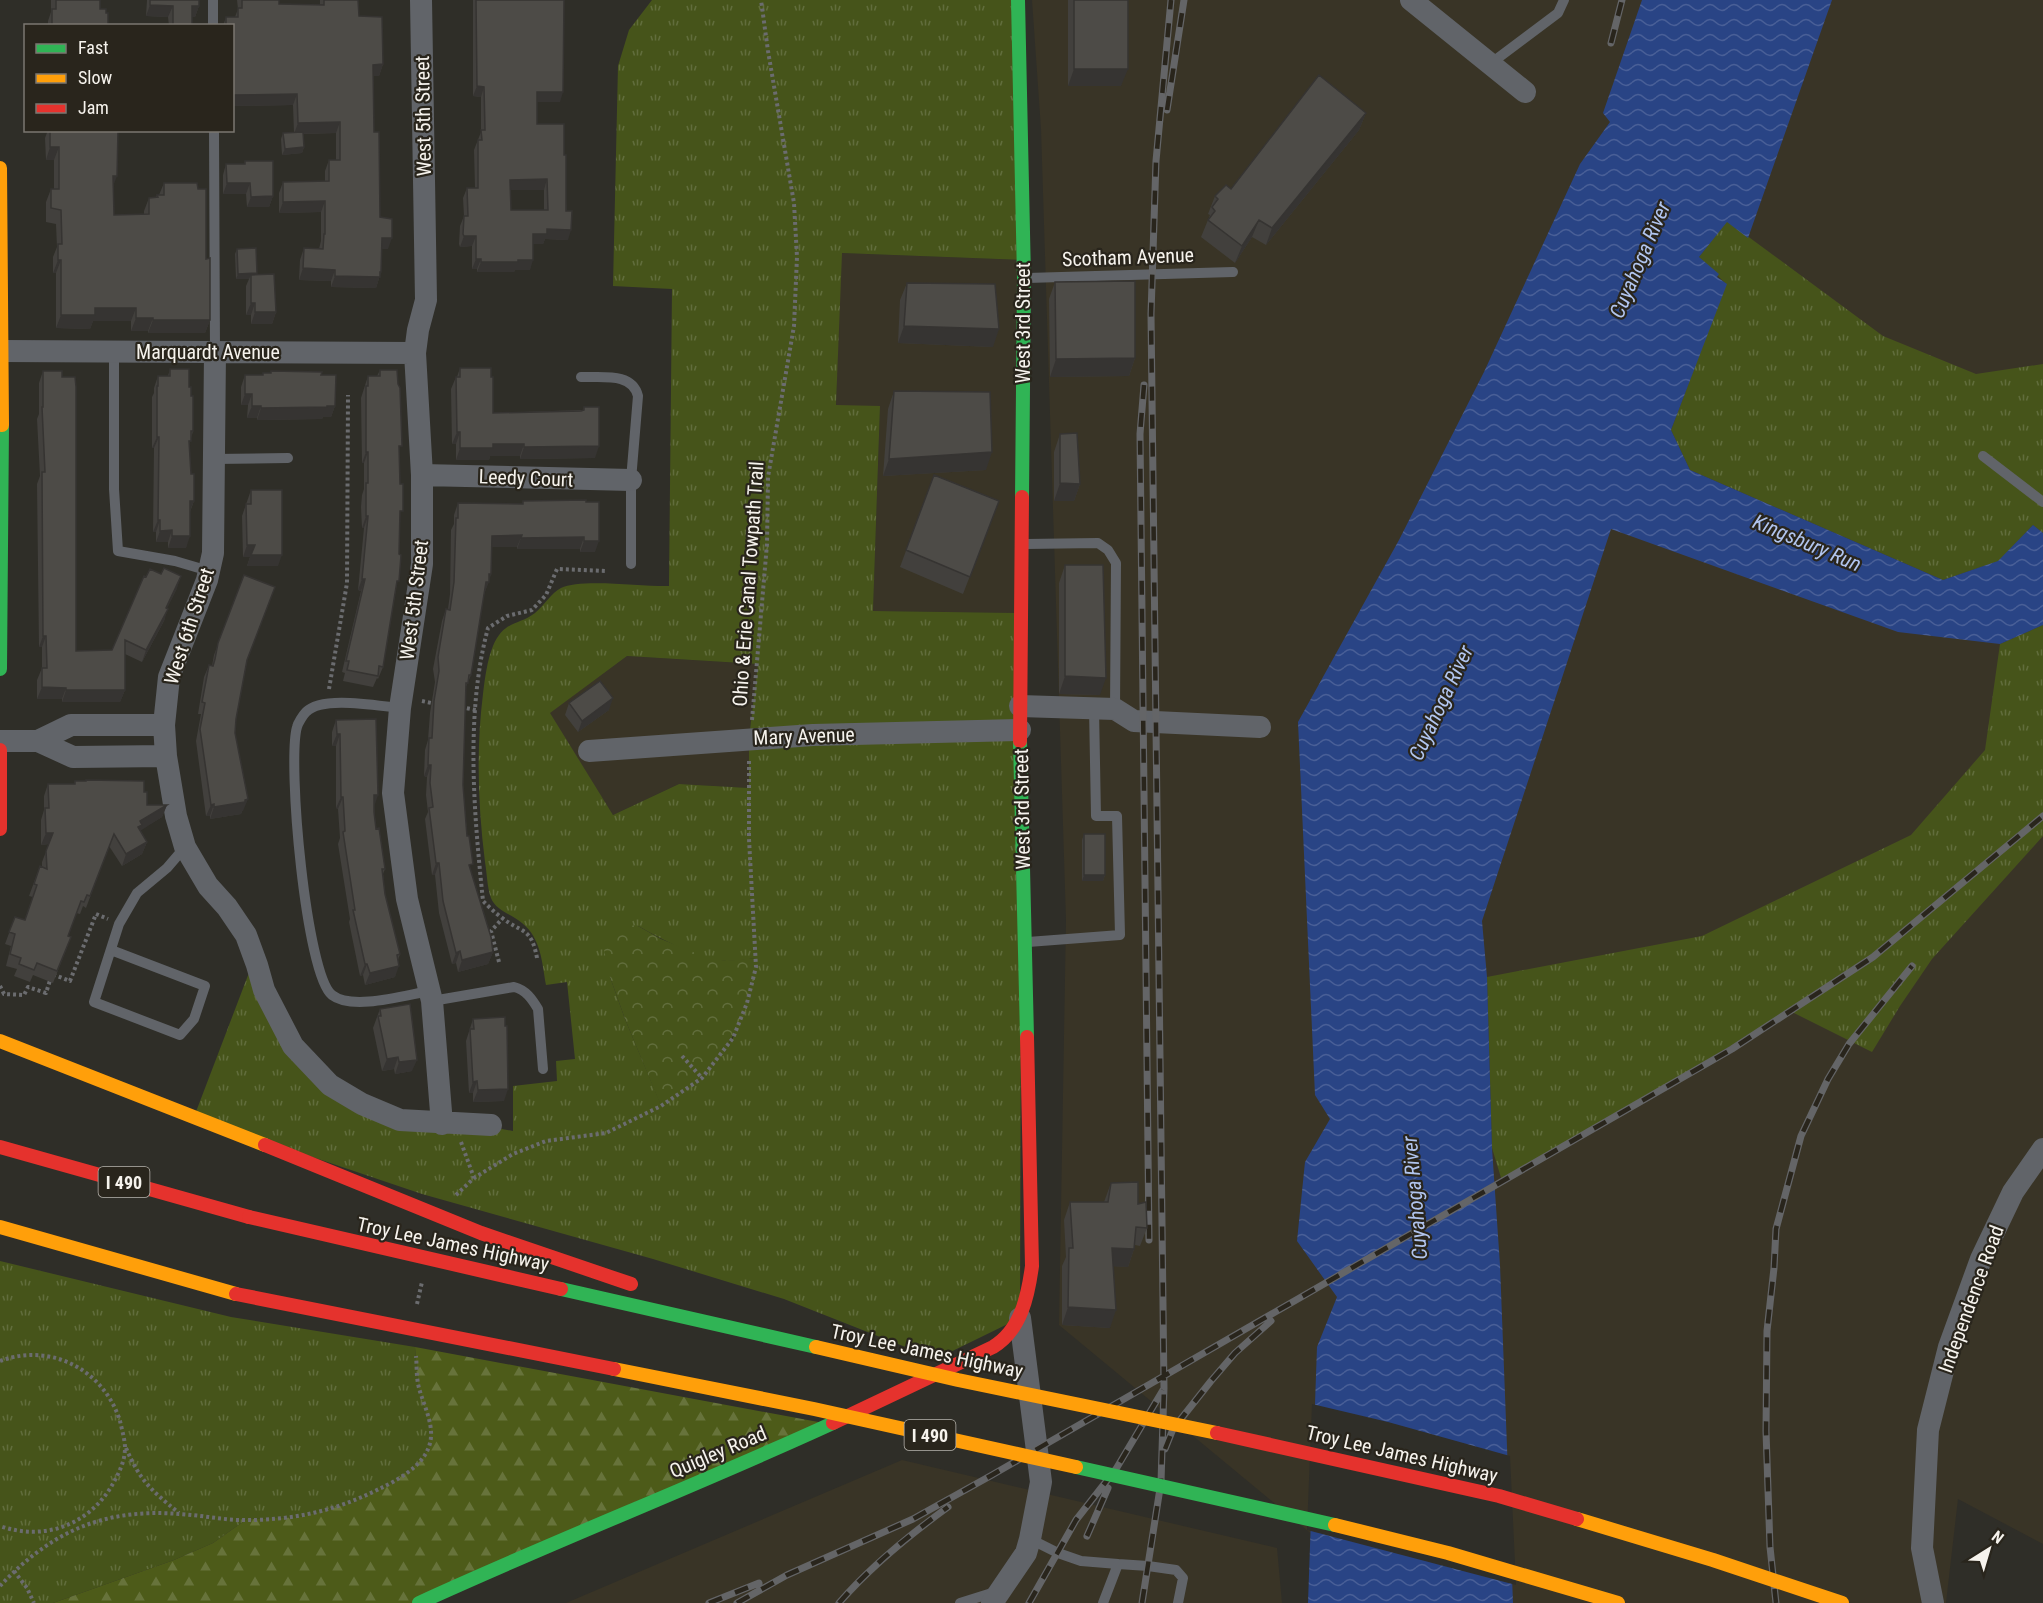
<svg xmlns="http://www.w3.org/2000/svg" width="2043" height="1603" viewBox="0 0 2043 1603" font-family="'Roboto Condensed',sans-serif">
  <defs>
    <pattern id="grass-tufts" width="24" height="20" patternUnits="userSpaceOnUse" patternTransform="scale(1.5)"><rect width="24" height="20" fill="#46541a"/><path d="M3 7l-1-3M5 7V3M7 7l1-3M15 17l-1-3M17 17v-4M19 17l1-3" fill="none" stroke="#616d3c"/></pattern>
    <pattern id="forest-firs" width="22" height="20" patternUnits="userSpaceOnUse" patternTransform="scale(1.5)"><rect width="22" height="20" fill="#4d5b19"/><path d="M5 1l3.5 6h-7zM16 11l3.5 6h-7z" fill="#67733b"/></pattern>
    <pattern id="park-crowns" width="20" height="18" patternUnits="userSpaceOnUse" patternTransform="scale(1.5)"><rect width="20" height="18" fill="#46541a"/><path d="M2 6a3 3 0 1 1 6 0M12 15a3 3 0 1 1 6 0" fill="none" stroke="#616d3c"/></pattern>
    <pattern id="water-waves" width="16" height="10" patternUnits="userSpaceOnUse" patternTransform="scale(1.5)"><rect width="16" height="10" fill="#294485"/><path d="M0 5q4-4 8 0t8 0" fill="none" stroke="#495f97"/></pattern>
  </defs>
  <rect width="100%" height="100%" fill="#2f2e28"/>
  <path fill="#393426" d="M1032 0H2043V1544L1958 1499 1946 1603H1395L1059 1325 1066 920 1041 129Z
    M841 253 1023 260 1022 613 873 611 880 406H836Z
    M627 656 758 664 749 738V788L679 784 613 815 549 713Z
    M902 1460 1277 1548 1282 1603H566Z"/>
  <path fill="url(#grass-tufts)" fill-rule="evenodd" d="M652 0H1018L1023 260 842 253 836 405 880 406 873 611 1022 613 1020 1318 936 1359 784 1299 653 1259 422 1194 194 1117 255 957 293 1046 362 1104 513 1131V1086L557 1081 556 1061 575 1059 567 982 546 985C542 962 541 938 522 923 512 914 496 911 491 898 487 887 487 873 485 862 478 806 476 750 483 694 485 678 487 661 493 646 504 620 518 626 535 613 544 606 551 593 561 588 581 578 644 587 669 586L672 289 613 286 618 66 629 30ZM627 656 758 664 749 738V788L679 784 613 815 550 713ZM638 926C660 938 701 961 727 961 736 961 746 959 756 958L733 1038 702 1078 661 1105 625 1019 610 977Z
    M1727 221 1883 336 1976 374 2043 364V533L2033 525 1999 561 1943 580 1690 470 1671 430 1726 284 1699 257Z
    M2043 625V836L1932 959 1900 1006 1872 1052 1790 1011 1502 1181 1492 1148 1487 977 1702 936 1911 835 1985 750 2000 644Z
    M0 1261 231 1317 415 1347 418 1385 432 1429 429 1448 420 1461 392 1483 351 1503 300 1517 247 1519 213 1543 174 1560 53 1603H0Z"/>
  <path fill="url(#forest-firs)" d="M415 1347 829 1424 419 1603H53L174 1560 213 1543 247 1519 300 1517 351 1503 392 1483 420 1461 429 1448 431 1429 418 1385Z"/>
  <path fill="url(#park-crowns)" d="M619 924 638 926 661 939 698 954 725 961 756 958C758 994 728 1056 700 1079 688 1089 674 1097 661 1106L625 1019 610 977 603 945 610 931Z"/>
  <path fill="url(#water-waves)" d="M1642 0H1832L1748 238 1727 222 1699 257 1719 274 1717 277 1727 284 1671 430 1690 470 1943 580 1998 561 2033 525 2043 533V625L2000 644 1898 632 1611 529 1482 921 1487 977 1492 1148 1500 1265 1513 1603H1308L1317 1347 1337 1297 1297 1241 1305 1162 1330 1119 1315 1095 1298 722 1399 540 1484 372 1580 164 1610 122 1603 113Z"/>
  <path fill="#2f2e28" d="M1312 1404 1388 1422 1510 1456 1516 1585 1307 1530Z"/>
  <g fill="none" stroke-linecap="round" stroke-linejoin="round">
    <path stroke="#6b6c6f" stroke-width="4" stroke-dasharray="3 3" stroke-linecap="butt" d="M329 689 347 583 348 395
      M422 701 436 704
      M461 707 476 710
      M752 720 767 544 768 477 794 326 797 257 794 203 768 51 761 0
      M537 958C531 926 522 934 501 917 494 912 488 906 483 901 474 814 465 713 488 628L507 616 532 610 546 595 557 569 607 571
      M499 962 491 931 502 919
      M0 986 4 994 24 995 28 987 46 993 52 974 70 981 96 914 108 919
      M682 1056 702 1078
      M461 1142 474 1178
      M456 1195 474 1178 513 1154 546 1141 606 1133 661 1106 702 1078 733 1038 747 1003 756 967 749 839V760
      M417 1304 422 1282
      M0 1361C51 1342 104 1370 120 1421 122 1430 125 1440 125 1448 125 1462 118 1475 111 1487 87 1526 43 1541 0 1526
      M126 1448C140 1481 152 1491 179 1513
      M14 1571 27 1588 34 1603
      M0 1586C30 1554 64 1529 106 1519 129 1513 156 1512 179 1514 199 1515 218 1519 238 1520 290 1521 333 1512 379 1489 396 1481 421 1467 428 1449 437 1429 424 1407 419 1388 416 1377 417 1366 416 1356"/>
    <path stroke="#616469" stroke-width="10" d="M213 0V26
      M1490 64 1558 13 1564 0
      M214 130 215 352
      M1027 278 1233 272
      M114 352V489L118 551 175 561 209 571
      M581 377C602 378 632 372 638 396L631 480V564
      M1983 456 2043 502
      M214 459 288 458
      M1026 544 1098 543 1108 550 1116 563 1115 709
      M400 708C378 706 322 695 306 712 303 715 298 723 297 727 287 762 306 975 332 995 352 1011 406 995 430 991
      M1028 942 1120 935 1117 816H1096L1094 708
      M111 950 205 986 194 1019 180 1035 94 1002 119 924 137 893 167 868 185 847
      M432 1001 514 987C526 990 532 999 538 1009L543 1069
      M1030 1539 1058 1553 1081 1561 1118 1564 1103 1603
      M1118 1564 1148 1566 1176 1570 1183 1578 1178 1603
      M960 1603 995 1592"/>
    <path stroke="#616469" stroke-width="22" d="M421 0 426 300 418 330 415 353 422 475V564L400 708 393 793 407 899 432 1001 442 1124
      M1411 0 1525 92
      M2 351 415 353
      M215 352 213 553 207 580 169 677 164 725 166 756 176 816 185 847 208 886 227 907 246 935 257 965 264 990 293 1046 330 1085 362 1104 400 1120 491 1125
      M422 475 631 480
      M1020 706 1115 709 1134 721 1260 727
      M0 741H38L73 757 166 756
      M38 741 71 725H164
      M589 751 813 735 1020 730
      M992 1603 1026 1553 1030 1539 1041 1482 1020 1318
      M1933 1603 1922 1548 1928 1430 1949 1347 1981 1259 2013 1192 2043 1149"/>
    <path stroke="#30b455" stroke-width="14" d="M1018 0 1024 278 1022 497
      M0 669 2 425
      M1020 741 1027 1037
      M419 1603C556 1540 696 1486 833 1423"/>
    <path stroke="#ff9f0a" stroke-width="14" d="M0 168 2 425
      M0 1041 265 1145
      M0 1227 236 1294"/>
    <path stroke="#e5322d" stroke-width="14" d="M1020 741 1022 497
      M0 750V829
      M0 1147 249 1217
      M833 1423 993 1347C1021 1330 1028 1296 1032 1266L1027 1037"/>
    <g stroke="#646567" stroke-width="7">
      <path id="rail" d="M1611 43 1622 0
        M1167 110 1184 0
        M1144 385 1140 434 1149 1240
        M1165 1449 1173 1429 1211 1381 1235 1353 1271 1321
        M1087 1536 1108 1488
        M709 1603 759 1583
        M737 1603 787 1575 913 1519 992 1475 1732 1049 1873 957 2043 816
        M839 1603C871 1566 908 1536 948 1507
        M1029 1603 1076 1520 1116 1469 1163 1390
        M1142 1603 1161 1482 1164 1388 1151 314 1156 161 1171 0
        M1776 1603 1770 1547 1766 1431 1767 1331 1774 1268 1776 1229 1801 1136 1828 1079 1849 1044 1912 966"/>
    </g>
    <use href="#rail" stroke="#29251c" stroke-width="4.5" stroke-dasharray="14" stroke-linecap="butt"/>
    <path stroke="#30b455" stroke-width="14" d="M561 1289 816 1347
      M1076 1467 1335 1525"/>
    <path stroke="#ff9f0a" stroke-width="14" d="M816 1347 958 1380 1217 1433
      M614 1369 814 1409 1076 1467
      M1577 1519 1713 1560 1842 1603
      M1335 1525 1448 1553 1618 1603"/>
    <path stroke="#e5322d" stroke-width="14" d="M265 1145 481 1233 631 1284
      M249 1217 561 1289
      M236 1294 614 1369
      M1217 1433 1499 1496 1577 1519"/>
  </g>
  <path fill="#42403d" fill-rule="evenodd" d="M51 0H100V9L106 13 108 26H48V21L51 12Z
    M147 0H199V6L195 17H192V26H169L168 17 146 16Z
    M237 0H279V4L320 5V0H358L359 16 383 64 379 76H373L374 132 380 217 388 249H382L381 272 376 288 331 287V281L299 280 300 260 304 248 319 249 321 241V212L279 213V193L283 182 325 181V171L329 160H336V133L303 134 304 147 302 153 282 155 281 139 283 133H294L293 105 232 106V26H223L226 17H235L238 9Z
    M473 0H564L560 102H537V124L564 155 568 240 545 239 543 244H533L530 270H515L514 272H477V269H472V246L460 247 459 244 460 226 464 216 463 198 467 188H475L474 150 481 132V97L473 96ZM510 190H544V210H511Z
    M1068 0H1128L1121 86H1068Z
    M1366 113 1359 130 1266 245 1252 237 1235 263 1201 237 1210 215 1208 214 1215 196 1231 189Z
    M48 130H118L113 186 114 215 144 214V211L149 198 156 197 157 195H159L164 183 206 259 210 320 205 333H148V331H131V321H93L90 329 56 328V273H53V257L57 247 56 224 46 222V202L51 189H54V160H46L45 138Z
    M245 161 273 196 269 207H247L246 194H223V175L226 164H244Z
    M237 249 256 275 276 312 272 324H251V315H246V286L249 279H236L235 254Z
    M1055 282 1135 358 1129 376 1050 377 1049 299Z
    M907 283 993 347 898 343 900 300Z
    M460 368 493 413 583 410 584 407 595 458 520 459V456H490L489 460H456V444H452L451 389 456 377H457Z
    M170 369 189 387 193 431 189 446 191 474 194 501 190 512 186 548H168V542H156V532H153L154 448H152V397L154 393V388L158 376H168Z
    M380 370 399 453 400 521 396 589 383 667 378 679 377 678 373 687 343 681 345 673 342 672 361 591 358 590 364 528H362L361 507 362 495 364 489V463H362L361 398 368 376H377Z
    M43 371 76 651 112 650 177 588 167 608 164 621 142 662 125 654V690L120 702H62V699H37V680L42 668V647H39L37 484 40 476 37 419 39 414V383Z
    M271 371 321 375 335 406 331 417H323L322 419 257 420V418H247L248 405H241V387L245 375H263V373H270Z
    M894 391 986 470 883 476 888 409Z
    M1060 434 1080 484 1074 501H1054V452Z
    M934 475 999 501 963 594 900 567Z
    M251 490 278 566H247L250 557H243L242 516Z
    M586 500 595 552H580V549H517V547H492L491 574 484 594 471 675 465 689 463 785 470 870 493 952 488 964 458 972 456 963 452 964 439 913 435 875H432L425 819 428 812 426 795 427 777 424 776 425 750 428 740 430 713 435 682 433 669 442 621 446 609H448L450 594 451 530 454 524V515L458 503 522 504 523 501Z
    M1065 565 1100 695 1059 694V583Z
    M244 575 247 661 236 719 235 733 243 811H242L241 814 210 819V816H206L196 741 201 714H198L204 677 209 665 212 666 214 655Z
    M569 703 609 710 578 732 565 715Z
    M336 720 374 805 376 829 385 869 383 874 385 894 400 954 398 960 395 977 365 985 363 975 360 976 349 922 350 919 338 844 340 838 338 809 336 808V746H332V732Z
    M75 781 144 792 147 805H167L162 817 140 830 147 842 142 854 122 866 109 846 86 908 83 906 80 914 76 913 68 936 71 937 53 983 33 975 30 982 14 976 17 969 6 966 11 946 5 944 15 917 25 920 33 897 29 896 40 866 42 867V862L49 844 41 845V820L44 810V796L48 784H74Z
    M1084 834 1105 875 1103 881H1082V840Z
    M380 1009 412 1071 395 1074 394 1069 382 1071 373 1028Z
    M473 1019 504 1101 473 1102V1093H469L466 1041Z
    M1111 1183 1138 1204 1147 1228 1140 1246 1135 1245 1134 1249 1128 1267 1113 1266 1110 1328 1062 1325V1266L1066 1257 1064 1220 1070 1202H1104Z"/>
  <path fill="#363432" d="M150 5 173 6 168 17 146 16Z
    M192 6H199L195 17H188Z
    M383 64 379 76H369L373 65Z
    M1074 69H1128L1121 86H1068Z
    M477 86 484 87 481 97 473 96Z
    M537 92H563L560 102H533Z
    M297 94 293 105 232 106V95Z
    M1366 113 1359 130 1266 245 1272 228Z
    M340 122 336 133 294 134 298 123Z
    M50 147H59L54 160H46Z
    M304 147 302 153 282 155 285 149Z
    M113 176H117L112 189Z
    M547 179 544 190H506L510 180Z
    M227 183H250L246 194H223Z
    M273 196 269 207H247L251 197Z
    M325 201 321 212 279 213 283 202Z
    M1259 220 1252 237 1235 263 1242 246Z
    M547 229 571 230 568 240 545 239 543 244H530L533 234Z
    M464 236H476L472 246 460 247Z
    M382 238H392L388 249H378Z
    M476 259H481L477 269H472Z
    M58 260H61L56 273H53Z
    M518 260H533L530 270H515L514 272H477L481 262Z
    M303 268 335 270 331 281 299 280Z
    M381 272 376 288 331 287 335 276Z
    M257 273 255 279 251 275 249 279H236L238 274Z
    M251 303H255L251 315H246Z
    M95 308H136L131 321H93L90 329 56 328 61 315Z
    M255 312H276L272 324H251Z
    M136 318H153L148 331H131Z
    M153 320H210L205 333H148Z
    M904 326 999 329 993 347 898 343Z
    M1135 358 1129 376 1050 377 1056 359Z
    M245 394H252L248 405H241Z
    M252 406H261L257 418H247Z
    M327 406H335L331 417H323L322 419 257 420 261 408Z
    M457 432H460L456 444H452Z
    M157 437H159L154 448H152Z
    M493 444H524L520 456H490L489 460H456L460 448Z
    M599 446 595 458 520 459 524 447Z
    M366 452H368L364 463H362Z
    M992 452 986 470 883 476 889 459Z
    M1060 483 1080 484 1074 501H1054Z
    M190 501H194L189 513Z
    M366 516H368L364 528H362Z
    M158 520H160L156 532H153Z
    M172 530 168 542H156L160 531Z
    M522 535 517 547H488L492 536Z
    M172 536H190L186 548H168Z
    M584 537 580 549H517L521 538Z
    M584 541H599L595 552H580Z
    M247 545H255L282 555 278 566H247L250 557H243Z
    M489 574H491L489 582 484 594H482Z
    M181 576 177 588 161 620 166 608Z
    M362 579H365L361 591 358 590Z
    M168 609 164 621 142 662 146 650Z
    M43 636H46L42 647H39Z
    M1065 676 1106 678 1100 695 1059 694Z
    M42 687 66 688 62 699H37Z
    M66 690H125L120 702H62Z
    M613 698 609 710 578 732 582 721Z
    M337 734H340L336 746H332Z
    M428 765H431L427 777 424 776Z
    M374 795H378L374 807Z
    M341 797H343L338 809 336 808Z
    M248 799 243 811H242L241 814 210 819 214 807Z
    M214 804 210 816H206L211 805Z
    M167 805 162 817 140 831 134 839 140 821Z
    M46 833H53L49 844 41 845Z
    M147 842 142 854 122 866 126 854Z
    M436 863H439L435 875H432Z
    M1084 875H1105L1103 881H1082Z
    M460 951 456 963 452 964 456 953Z
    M493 952 488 964 458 972 462 960Z
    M365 964H367L363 975 360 976Z
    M399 966 395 977 365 985 370 973Z
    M398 1057 394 1069 382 1071 387 1059Z
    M417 1060 412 1071 395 1074 399 1062Z
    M477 1081 473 1093H469L473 1082Z
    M508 1089 504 1101 473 1102 478 1090Z
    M1112 1248 1134 1249 1128 1267 1106 1266Z
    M1068 1307 1116 1310 1110 1328 1062 1325Z"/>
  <path fill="#4d4b47" stroke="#363432" stroke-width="1.5" fill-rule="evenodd" d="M56 0H100V9H106V13H108V26H52V9H56Z
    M150 0H199V6H192V26H173V6L150 5Z
    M242 0H279V4L324 5V0H358L359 16 382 17 383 64 373 65 374 132H379L380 217 392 219V238H382L381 272H380V277L335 276V270L303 268 304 248 323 249 324 234H325V201L283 202V182L329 181V160H340V122L298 123 297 94 232 95V26H226V17H238V8H242Z
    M476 0H564L563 92H537V124H564V155H566V211H572L571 230 547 229V234H533V260H518V262H481V259H476V236H464L463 234 464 216H468L467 188H478V140H482L481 130H485L484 87 477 86ZM547 179 548 210H511L510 180Z
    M1074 0H1128V69H1074Z
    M1319 75 1366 113 1272 228 1259 220 1242 246 1208 220 1215 211 1212 207 1218 199 1215 196 1226 185 1231 189Z
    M50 130H118L117 176H113L114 215 149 214V198L158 197 157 195H164V183H197L198 189H206V259L210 258V320H153V318H136V308H95V315H61V260H58V244H62L61 210 51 208V189H59V147H50Z
    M303 132 304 147 285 149 283 133Z
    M245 161H273V196L251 197 250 183H227L226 164H245Z
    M256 248 257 273 238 274 237 249Z
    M274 274 276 312H255V303H251V275Z
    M1135 281V358L1056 359 1055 282Z
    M907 283 995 284 999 329 904 326Z
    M460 368H491V377H493V413L581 411 584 410V407H599V446L524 447V444H493V448H460V432H457L456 377H460Z
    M170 369H189V387H191V396H193V431H191V441H189L191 474H194V501H190V536H172V530L160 531V520H158L159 437H157V386H158V376H170Z
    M380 370H397L398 384 400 388 402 446H399L400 484H403V511H400L399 554 401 555 399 581H397L383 667 379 666 378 676 347 670 349 661H346L365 579H362L368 516H366V483H368V452H366V386H368V376H380Z
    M43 371H62V377H75L76 387V651L112 650 144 576 146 577 150 569 161 574 164 568 181 576 166 608 168 609 146 650 125 640V690H66V688L42 687V668H47L46 636H43L42 472H45L42 407H43Z
    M271 371 322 372 321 375H336L335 406H327V407L261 408V406H252V394H245V375H263V373H271Z
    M894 391 990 392 992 452 889 459Z
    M1077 433 1080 484 1060 483V434Z
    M934 475 999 501 970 577 906 550Z
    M251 490H282V555H251L255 545H247L246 504H251Z
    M586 500V502H599V541H584V537L521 538 522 535 492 536 491 574H489V582H486L471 675H469L468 683H466L463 785 467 836H469L473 864 469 865 491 937 493 952 462 960 460 951 456 953 443 901 439 863H436L429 808 433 807 430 783 431 765H428L429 738H432L434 701 439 671 438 657 446 609 450 610 454 582 456 518H458V503L523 504V501Z
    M1065 565H1103L1106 678 1065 676Z
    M244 575 275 587 247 660 236 719 235 733 248 799 245 800V802L214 807V804L211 805 200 729 205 703 202 702 209 665 213 666 215 659 218 643Z
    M600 681 613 698 582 721 569 703Z
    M376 719 378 795H374V812L376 829 379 828 385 869H382L385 894 400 954 397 955 399 966 370 973 367 964H365L353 910H355L343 832 345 831 343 797H341L340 734H337L336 720Z
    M86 780 144 781V792H147V805H167L140 821 142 825 138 827 147 842 126 854 114 834 90 896 87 895 84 902 81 901 68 936 71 937 57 971 37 963 34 970 19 964 21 958 10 954 15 934 9 932 15 917 25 920 37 885 34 884 40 866 47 869 46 851 53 833H46L45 808H49L48 784H75V781H86Z
    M1084 834H1105V875H1084Z
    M410 1004 417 1060 399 1062 398 1057 387 1059 378 1016H381L380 1009Z
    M505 1017V1026H507L508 1089 478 1090 477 1081 473 1082 470 1029H474L473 1019Z
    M1138 1182V1204L1146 1202 1147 1228 1136 1227 1134 1249 1112 1248 1116 1310 1068 1307 1069 1248H1073L1070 1202H1108L1111 1183Z"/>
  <g text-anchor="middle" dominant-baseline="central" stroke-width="4.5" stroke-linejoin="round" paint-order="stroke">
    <g fill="#29251c" stroke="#b8b5ae" stroke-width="1.5">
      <rect x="98.5" y="1167" width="51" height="30" rx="4.5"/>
      <rect x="904.5" y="1420" width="51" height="30" rx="4.5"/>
    </g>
    <g font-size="18" font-weight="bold" fill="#f6f3ed">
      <text x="124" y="1182">I 490</text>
      <text x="930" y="1435">I 490</text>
    </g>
    <g font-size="20" fill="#f6f3ed" stroke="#29251c">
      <text transform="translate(423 116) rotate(-91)">West 5th Street</text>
      <text transform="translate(1128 257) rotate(-2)">Scotham Avenue</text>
      <text transform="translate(1023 323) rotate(-90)">West 3rd Street</text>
      <text x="208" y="352">Marquardt Avenue</text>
      <text transform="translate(526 478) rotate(2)">Leedy Court</text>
      <text transform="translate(748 584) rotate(-86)">Ohio &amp; Erie Canal Towpath Trail</text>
      <text transform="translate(414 600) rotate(-83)">West 5th Street</text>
      <text transform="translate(189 626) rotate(-72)">West 6th Street</text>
      <text transform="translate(804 736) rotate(-2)">Mary Avenue</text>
      <text transform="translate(1022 809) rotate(-91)">West 3rd Street</text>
      <text transform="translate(453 1244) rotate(12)">Troy Lee James Highway</text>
      <text transform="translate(1971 1299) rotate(-70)">Independence Road</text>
      <text transform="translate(927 1351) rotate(12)">Troy Lee James Highway</text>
      <text transform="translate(718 1452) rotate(-23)">Quigley Road</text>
      <text transform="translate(1402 1454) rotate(13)">Troy Lee James Highway</text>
    </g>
    <g font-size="21" font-style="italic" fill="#b1c5ef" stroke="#29251c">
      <text transform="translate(1640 260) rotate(-67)">Cuyahoga River</text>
      <text transform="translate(1807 543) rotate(23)">Kingsbury Run</text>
      <text transform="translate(1441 703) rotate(-65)">Cuyahoga River</text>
      <text transform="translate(1415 1198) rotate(-95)">Cuyahoga River</text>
    </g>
  </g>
  <rect x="24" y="24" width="210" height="108" fill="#29251c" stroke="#7b7770" stroke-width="1.5"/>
  <rect x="36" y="44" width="30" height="9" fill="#30b455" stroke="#7b7770" stroke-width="1.5"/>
  <text x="78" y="54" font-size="18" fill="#f6f3ed">Fast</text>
  <rect x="36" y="74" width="30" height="9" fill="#ff9f0a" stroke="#7b7770" stroke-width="1.5"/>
  <text x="78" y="84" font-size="18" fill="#f6f3ed">Slow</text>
  <rect x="36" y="104" width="30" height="9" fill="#e5322d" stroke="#7b7770" stroke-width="1.5"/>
  <text x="78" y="114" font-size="18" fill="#f6f3ed">Jam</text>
  <g transform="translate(1989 1549) rotate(37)" stroke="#29251c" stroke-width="4.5" paint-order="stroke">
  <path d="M0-4.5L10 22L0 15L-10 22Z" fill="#f6f3ed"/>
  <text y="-9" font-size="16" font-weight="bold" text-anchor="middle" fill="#f6f3ed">N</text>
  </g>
</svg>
